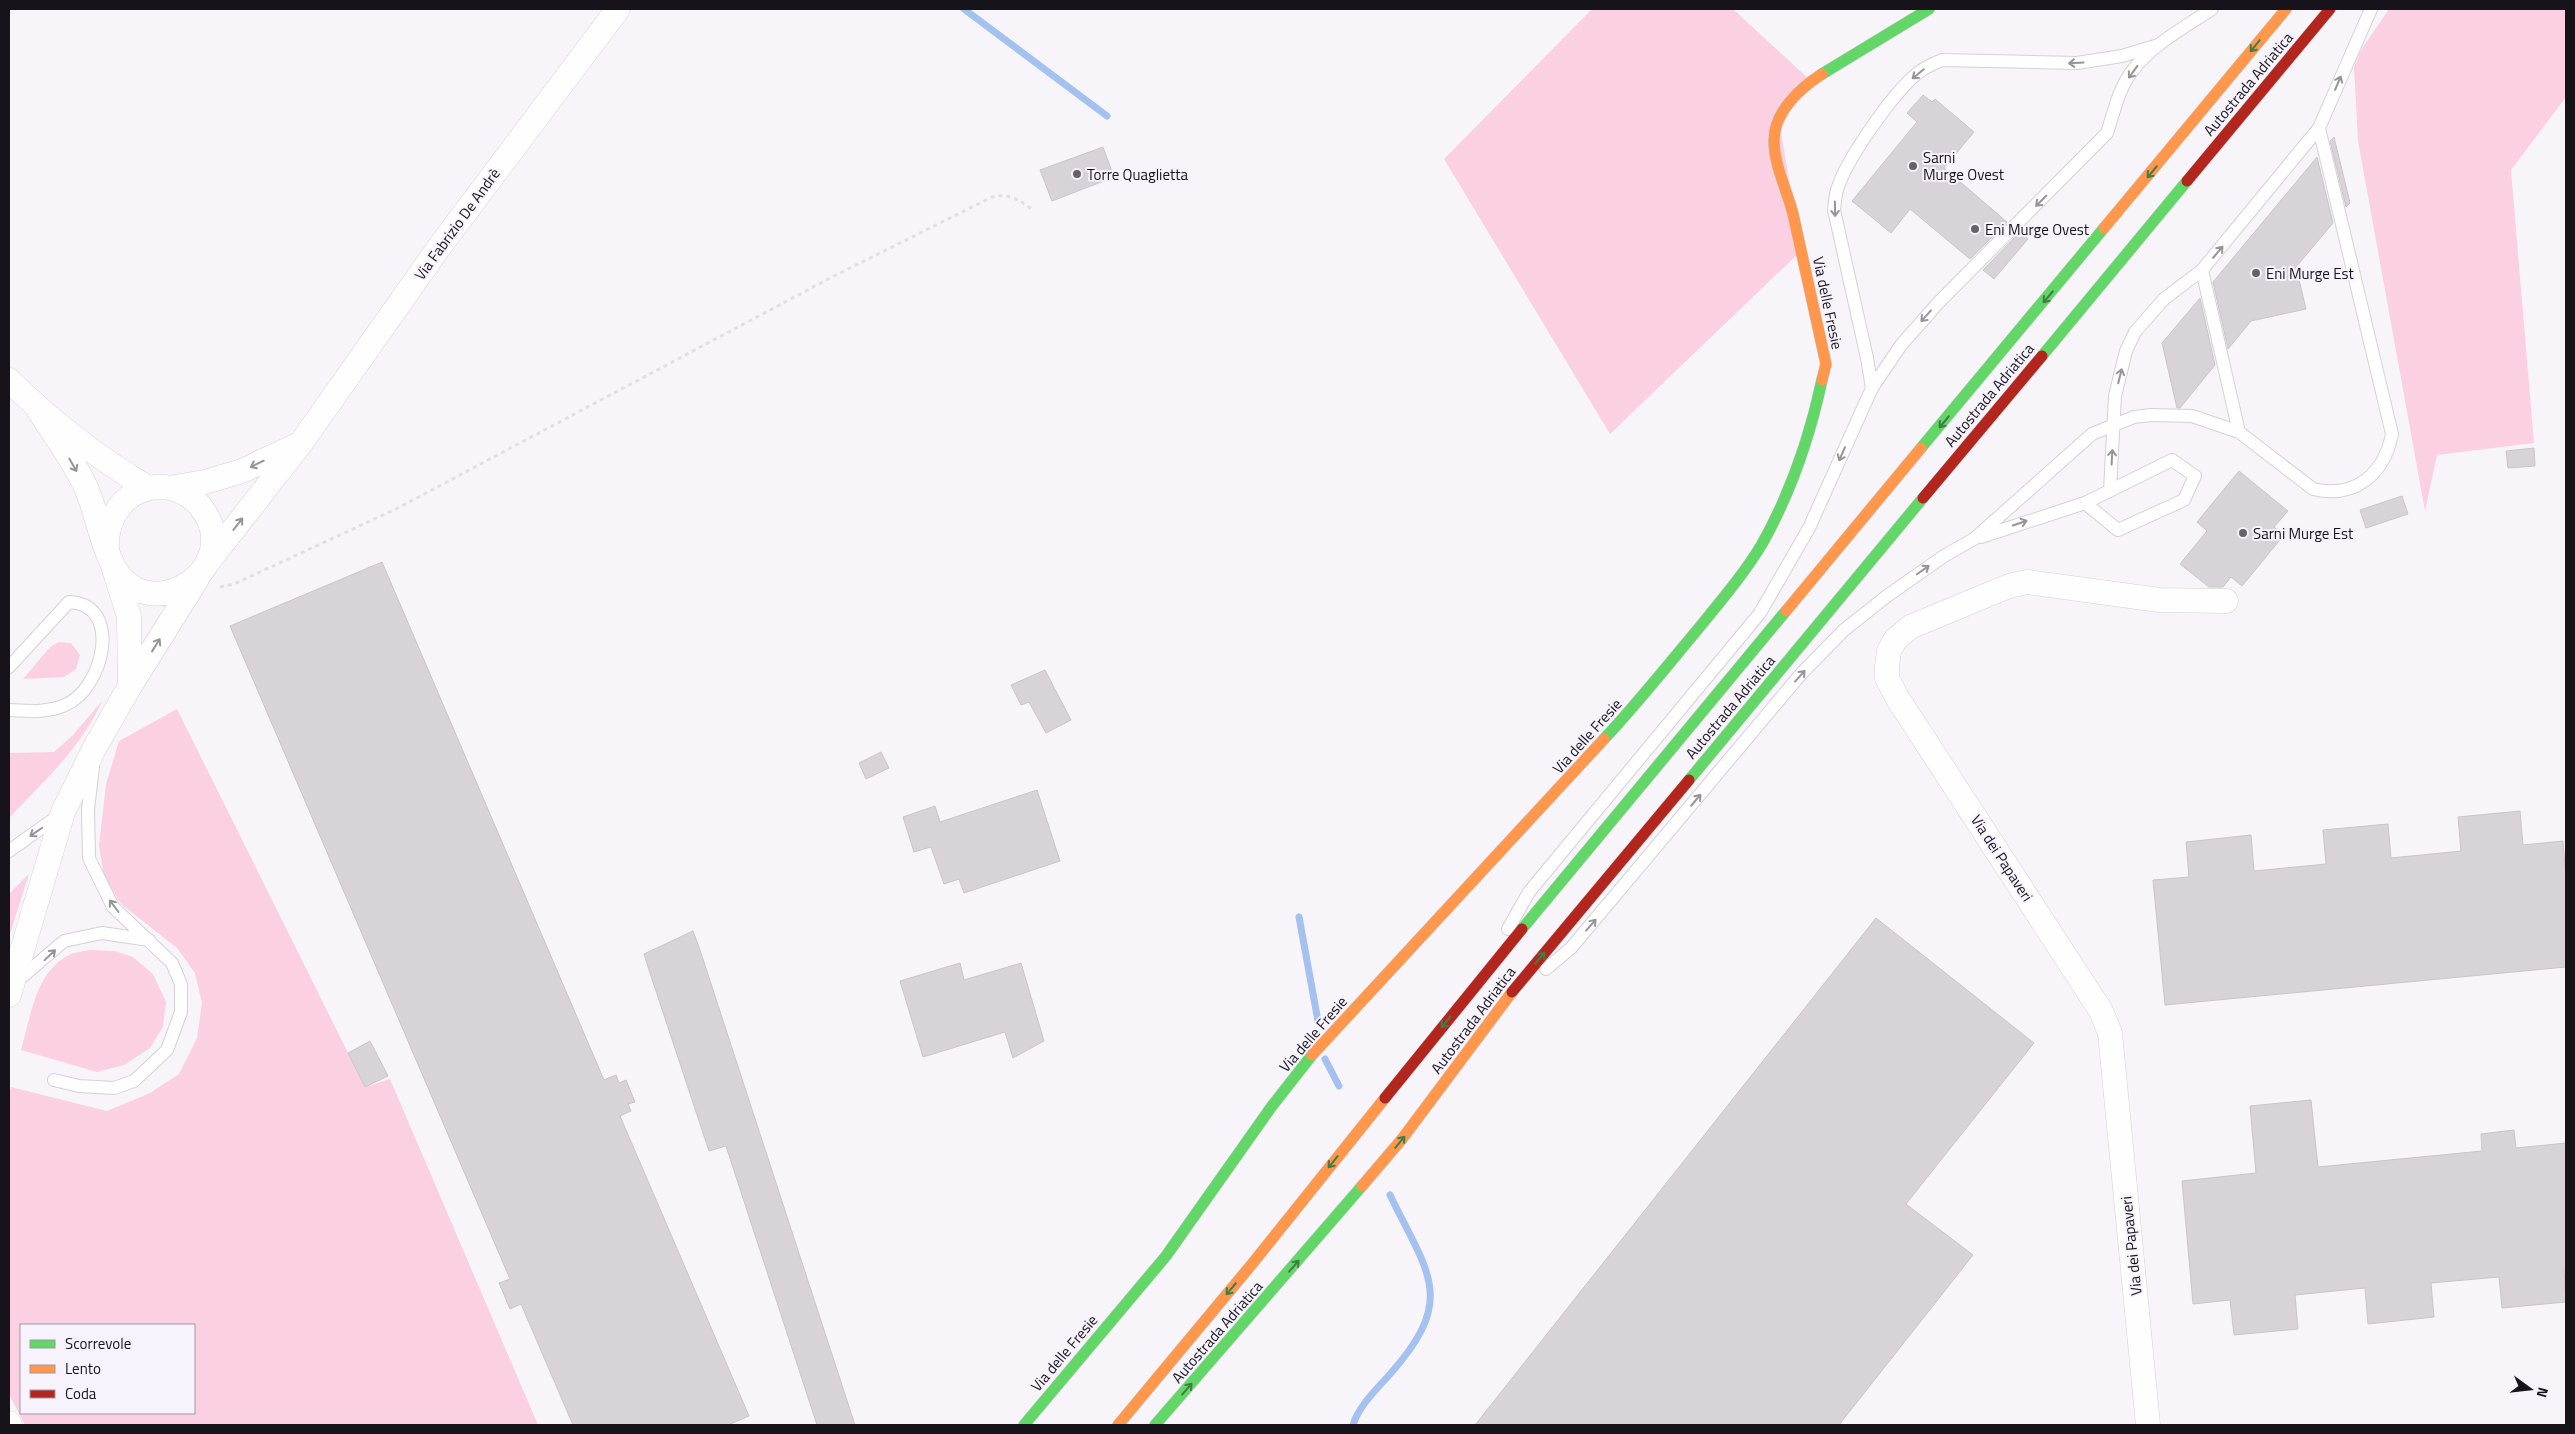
<svg xmlns="http://www.w3.org/2000/svg" width="2575" height="1434" viewBox="0 0 2575 1434" font-family="'Titillium Web',sans-serif">
  <rect width="100%" height="100%" fill="#f7f5fa"/>
  <path fill="#fbd0e3" fill-rule="evenodd" d="M1592 9H1733L1811 81 1779 120 1801 251 1610 434 1444 159Z
    M2389 9H2566V97L2511 170 2534 443 2437 455 2425 511 2358 141 2354 67 2361 50Z
    M59 642 71 643 80 655 76 669 64 677 23 679 50 647Z
    M102 701C81 748 44 781 9 818V753L54 752 73 735Z
    M177 709 365 1087 390 1079 538 1425H25L9 1394V1094L11 1087 107 1111 150 1093 179 1074 197 1038 202 1003 195 973 177 948 120 903 104 876 99 846 106 784 119 741ZM21 1325H194V1413H21Z
    M29 874 9 937V894Z
    M90 950 115 951 133 957 153 974 166 1002 163 1027 150 1048 124 1065 97 1072 21 1050C31 1016 35 971 71 954 77 952 84 951 90 950Z"/>
  <g fill="none" stroke-linecap="round" stroke-linejoin="round">
    <path stroke="#a5c1f0" stroke-width="7" d="M964 9 1107 116
      M1299 917 1318 1021
      M1325 1059 1339 1086
      M1353 1425C1359 1405 1378 1388 1391 1373 1457 1298 1428 1274 1390 1195"/>
  </g>
  <path fill="#d8d3d8" stroke="#cac5cb" d="M1923 95 1932 102 1935 99 1974 132 1944 168 2007 222 1970 259 1910 209 1891 233 1852 201 1917 122 1907 113Z
    M2334 137 2350 203 2346 207 2330 141Z
    M1103 147 1114 177 1052 201 1040 170Z
    M2317 157 2333 223 2296 267 2306 309 2251 321 2228 349 2213 282Z
    M2020 232 2028 239 1994 279 1983 270Z
    M2200 298 2215 365 2180 408H2177L2162 343Z
    M2534 448 2535 466 2508 468 2506 451Z
    M2239 471 2288 511 2274 527 2284 535 2242 586 2231 577 2223 587H2209L2180 564 2207 531 2197 522Z
    M2402 496 2408 514 2366 528 2360 510Z
    M382 562 604 1080 616 1075 619 1083 626 1080 635 1102 628 1104 631 1111 620 1116 749 1416 728 1425H573L521 1304 510 1309 499 1283 510 1279 230 626Z
    M1045 670 1071 720 1046 733 1029 702 1021 705 1011 685Z
    M881 752 889 768 866 779 859 763Z
    M1037 790 1060 861 964 893 959 879 944 884 931 847 914 852 903 817 935 806 940 822Z
    M2520 811 2523 845 2563 841 2566 878V967L2165 1005 2153 880 2189 877 2186 842 2251 835 2254 871 2326 864 2323 830 2388 824 2391 858 2461 851 2458 817Z
    M1876 918 2034 1043 1906 1204 1973 1255 1839 1425H1475Z
    M693 931 700 950 855 1425H817L726 1146 709 1151 648 967 644 954Z
    M960 963 964 980 1021 963 1044 1041 1013 1058 1005 1032 923 1057 900 981Z
    M370 1041 388 1076 365 1087 348 1053Z
    M2311 1100 2318 1167 2482 1151 2481 1134 2514 1130 2516 1148 2566 1143V1269H2564L2566 1302 2502 1308 2499 1277 2431 1283 2434 1317 2368 1324 2365 1288 2295 1295 2298 1329 2234 1335 2230 1300 2193 1304 2182 1181 2256 1173 2250 1106Z"/>
  <g fill="none" stroke-linecap="round" stroke-linejoin="round">
    <g stroke="#d4d1d7" stroke-width="14">
      <path id="lane" d="M2202 270 2239 432
        M1872 388 1867 358 1834 210C1835 203 1835 194 1838 187 1847 159 1890 98 1913 77 1921 69 1932 64 1942 60L2077 63 2122 56 2155 46
        M2172 460 2195 476 2184 500 2118 530 2085 503Z
        M2110 491 2115 396 2126 351 2135 332 2164 299 2202 270 2319 128 2371 9
        M1981 537 2085 503
        M9 667 69 602C124 604 103 690 65 705 47 713 28 711 9 710
        M9 851 61 814
        M1508 929 1529 892 1760 613 1809 528 1872 388 1901 345 1940 301 2107 133C2114 112 2119 87 2133 70 2153 44 2185 27 2212 9
        M1546 969 1571 948 1801 674 1844 630 1887 596 1944 556 1974 539 2092 434 2134 417 2151 415 2192 416 2239 432 2313 489C2354 499 2384 475 2392 434L2319 128
        M16 982 64 941 102 933 149 940
        M54 1080 79 1086 114 1088 134 1081 167 1050 181 1012V984L172 963 113 907 89 858 88 809 93 767"/>
    </g>
    <g stroke="#d4d1d7" stroke-width="25">
      <path id="street" d="M9 380C51 422 97 457 148 488
        M38 409C54 435 75 462 87 490 97 514 101 542 113 565 148 633 249 566 200 506 191 496 179 488 164 487 127 485 105 516 107 550
        M169 488 205 482 242 471 295 446
        M208 562 301 443 440 246 618 9
        M114 569 129 616 130 686
        M9 995 63 812 95 747 130 686 197 579
        M9 1423 10 1425
        M2148 1425 2110 1033 2101 1011 1898 699 1887 678V666L1889 651 1895 640 1910 627 2009 586 2027 582 2159 600 2226 601"/>
    </g>
    <g stroke="#d4d1d7" stroke-width="12">
      <path id="fast" d="M1822 74 1929 9
        M2042 356 2187 181
        M1921 448 2104 228
        M1604 739C1637 704 1667 666 1698 629 1720 602 1744 574 1762 544 1790 494 1810 436 1822 380
        M1689 780 1923 498
        M1522 929 1786 611
        M1024 1425 1166 1256 1272 1106 1312 1055
        M1155 1425 1362 1186"/>
    </g>
    <g stroke="#d4d1d7" stroke-width="12">
      <path id="slow" d="M1822 74C1800 88 1774 112 1774 140 1774 166 1787 190 1793 214 1804 264 1815 314 1826 364L1822 380
        M2104 228 2286 9
        M1786 611 1921 448
        M1312 1055 1604 739
        M1362 1186 1402 1139 1512 992
        M1118 1425 1252 1264 1385 1098"/>
    </g>
    <g stroke="#d4d1d7" stroke-width="12">
      <path id="jam" d="M2187 181 2330 9
        M1923 498 2042 356
        M1512 992 1689 780
        M1385 1098 1522 929"/>
    </g>
    <path stroke="#e1e0e1" stroke-width="3" stroke-dasharray="4 4" stroke-linecap="butt" d="M220 587 234 584 396 509 832 277 992 197C1009 193 1020 200 1033 210"/>
    <use href="#lane" stroke="#fefefe" stroke-width="12"/>
    <use href="#street" stroke="#fefefe" stroke-width="24"/>
    <use href="#fast" stroke="#63d668" stroke-width="11"/>
    <use href="#slow" stroke="#ff974d" stroke-width="11"/>
    <use href="#jam" stroke="#b3261e" stroke-width="11"/>
  </g>
  <defs><path id="oneway-shaft" d="M-6 0H5M1.5-3L5.5 0L1.5 3" fill="none" stroke-width="1.6" stroke-linecap="round" stroke-linejoin="round" transform="scale(1.25)"/></defs>
  <g stroke="#407e45">
    <use href="#oneway-shaft" transform="translate(2255 46) rotate(129)"/>
    <use href="#oneway-shaft" transform="translate(2152 172) rotate(130)"/>
    <use href="#oneway-shaft" transform="translate(2048 297) rotate(130)"/>
    <use href="#oneway-shaft" transform="translate(1944 422) rotate(130)"/>
    <use href="#oneway-shaft" transform="translate(1540 958) rotate(-50)"/>
    <use href="#oneway-shaft" transform="translate(1446 1022) rotate(129)"/>
    <use href="#oneway-shaft" transform="translate(1400 1142) rotate(-51)"/>
    <use href="#oneway-shaft" transform="translate(1333 1162) rotate(129)"/>
    <use href="#oneway-shaft" transform="translate(1294 1266) rotate(-49)"/>
    <use href="#oneway-shaft" transform="translate(1231 1289) rotate(130)"/>
    <use href="#oneway-shaft" transform="translate(1187 1389) rotate(-49)"/>
  </g>
  <g stroke="#969497">
    <use href="#oneway-shaft" transform="translate(2076 63) rotate(177)"/>
    <use href="#oneway-shaft" transform="translate(2133 72) rotate(126)"/>
    <use href="#oneway-shaft" transform="translate(1918 74) rotate(141)"/>
    <use href="#oneway-shaft" transform="translate(2338 83) rotate(-67)"/>
    <use href="#oneway-shaft" transform="translate(2041 201) rotate(135)"/>
    <use href="#oneway-shaft" transform="translate(1835 209) rotate(89)"/>
    <use href="#oneway-shaft" transform="translate(2218 252) rotate(-50)"/>
    <use href="#oneway-shaft" transform="translate(1926 316) rotate(132)"/>
    <use href="#oneway-shaft" transform="translate(2120 376) rotate(-76)"/>
    <use href="#oneway-shaft" transform="translate(1842 454) rotate(114)"/>
    <use href="#oneway-shaft" transform="translate(2112 457) rotate(-87)"/>
    <use href="#oneway-shaft" transform="translate(257 464) rotate(154)"/>
    <use href="#oneway-shaft" transform="translate(73 465) rotate(60)"/>
    <use href="#oneway-shaft" transform="translate(2020 523) rotate(-19)"/>
    <use href="#oneway-shaft" transform="translate(238 524) rotate(-52)"/>
    <use href="#oneway-shaft" transform="translate(1923 570) rotate(-35)"/>
    <use href="#oneway-shaft" transform="translate(156 645) rotate(-58)"/>
    <use href="#oneway-shaft" transform="translate(1800 676) rotate(-48)"/>
    <use href="#oneway-shaft" transform="translate(1696 800) rotate(-50)"/>
    <use href="#oneway-shaft" transform="translate(36 832) rotate(145)"/>
    <use href="#oneway-shaft" transform="translate(114 906) rotate(-127)"/>
    <use href="#oneway-shaft" transform="translate(1591 925) rotate(-49)"/>
    <use href="#oneway-shaft" transform="translate(50 955) rotate(-43)"/>
  </g>
  <g fill="#656268" stroke="#f7f3fc" stroke-width="2">
    <circle cx="1913" cy="166" r="5"/>
    <circle cx="1077" cy="174" r="5"/>
    <circle cx="1975" cy="229" r="5"/>
    <circle cx="2256" cy="273" r="5"/>
    <circle cx="2243" cy="533" r="5"/>
  </g>
  <g text-anchor="middle" dominant-baseline="central" stroke-width="4" stroke-linejoin="round" paint-order="stroke">
    <g font-size="15" fill="#16131a" stroke="#f7f3fc">
      <text transform="translate(2248 84) rotate(-50)">Autostrada Adriatica</text>
      <text transform="translate(457 224) rotate(-54)">Via Fabrizio De Andrè</text>
      <text transform="translate(1828 303) rotate(78)">Via delle Fresie</text>
      <text transform="translate(1989 395) rotate(-50)">Autostrada Adriatica</text>
      <text transform="translate(1730 707) rotate(-50)">Autostrada Adriatica</text>
      <text transform="translate(1587 736) rotate(-48)">Via delle Fresie</text>
      <text transform="translate(2002 858) rotate(57)">Via dei Papaveri</text>
      <text transform="translate(1473 1020) rotate(-53)">Autostrada Adriatica</text>
      <text transform="translate(1313 1034) rotate(-49)">Via delle Fresie</text>
      <text transform="translate(2131 1246) rotate(-96)">Via dei Papaveri</text>
      <text transform="translate(1217 1332) rotate(-49)">Autostrada Adriatica</text>
      <text transform="translate(1064 1353) rotate(-50)">Via delle Fresie</text>
    </g>
    <g font-size="15" fill="#16131a" stroke="#f7f3fc" text-anchor="start">
      <text x="1923" y="157">Sarni<tspan x="1923" dy="17">Murge Ovest</tspan></text>
      <text x="1087" y="174">Torre Quaglietta</text>
      <text x="1985" y="229">Eni Murge Ovest</text>
      <text x="2266" y="273">Eni Murge Est</text>
      <text x="2253" y="533">Sarni Murge Est</text>
    </g>
  </g>
  <rect width="2575" height="1434" fill="none" stroke="#16131a" stroke-width="20"/>
  <rect x="20" y="1324" width="175" height="90" fill="#f7f3fc" stroke="#9d99a2"/>
  <rect x="30" y="1340" width="25" height="8" fill="#63d668" stroke="#9d99a2"/>
  <text x="65" y="1349" font-size="15" fill="#16131a">Scorrevole</text>
  <rect x="30" y="1365" width="25" height="8" fill="#ff974d" stroke="#9d99a2"/>
  <text x="65" y="1374" font-size="15" fill="#16131a">Lento</text>
  <rect x="30" y="1390" width="25" height="8" fill="#b3261e" stroke="#9d99a2"/>
  <text x="65" y="1399" font-size="15" fill="#16131a">Coda</text>
  <g transform="translate(2530 1389) rotate(105)" stroke="#f7f3fc" stroke-width="4" paint-order="stroke">
  <path d="M0-4L9 19L0 12L-9 19Z" fill="#16131a"/>
  <text y="-8" font-size="14" font-weight="bold" text-anchor="middle" fill="#16131a">N</text>
  </g>
</svg>
